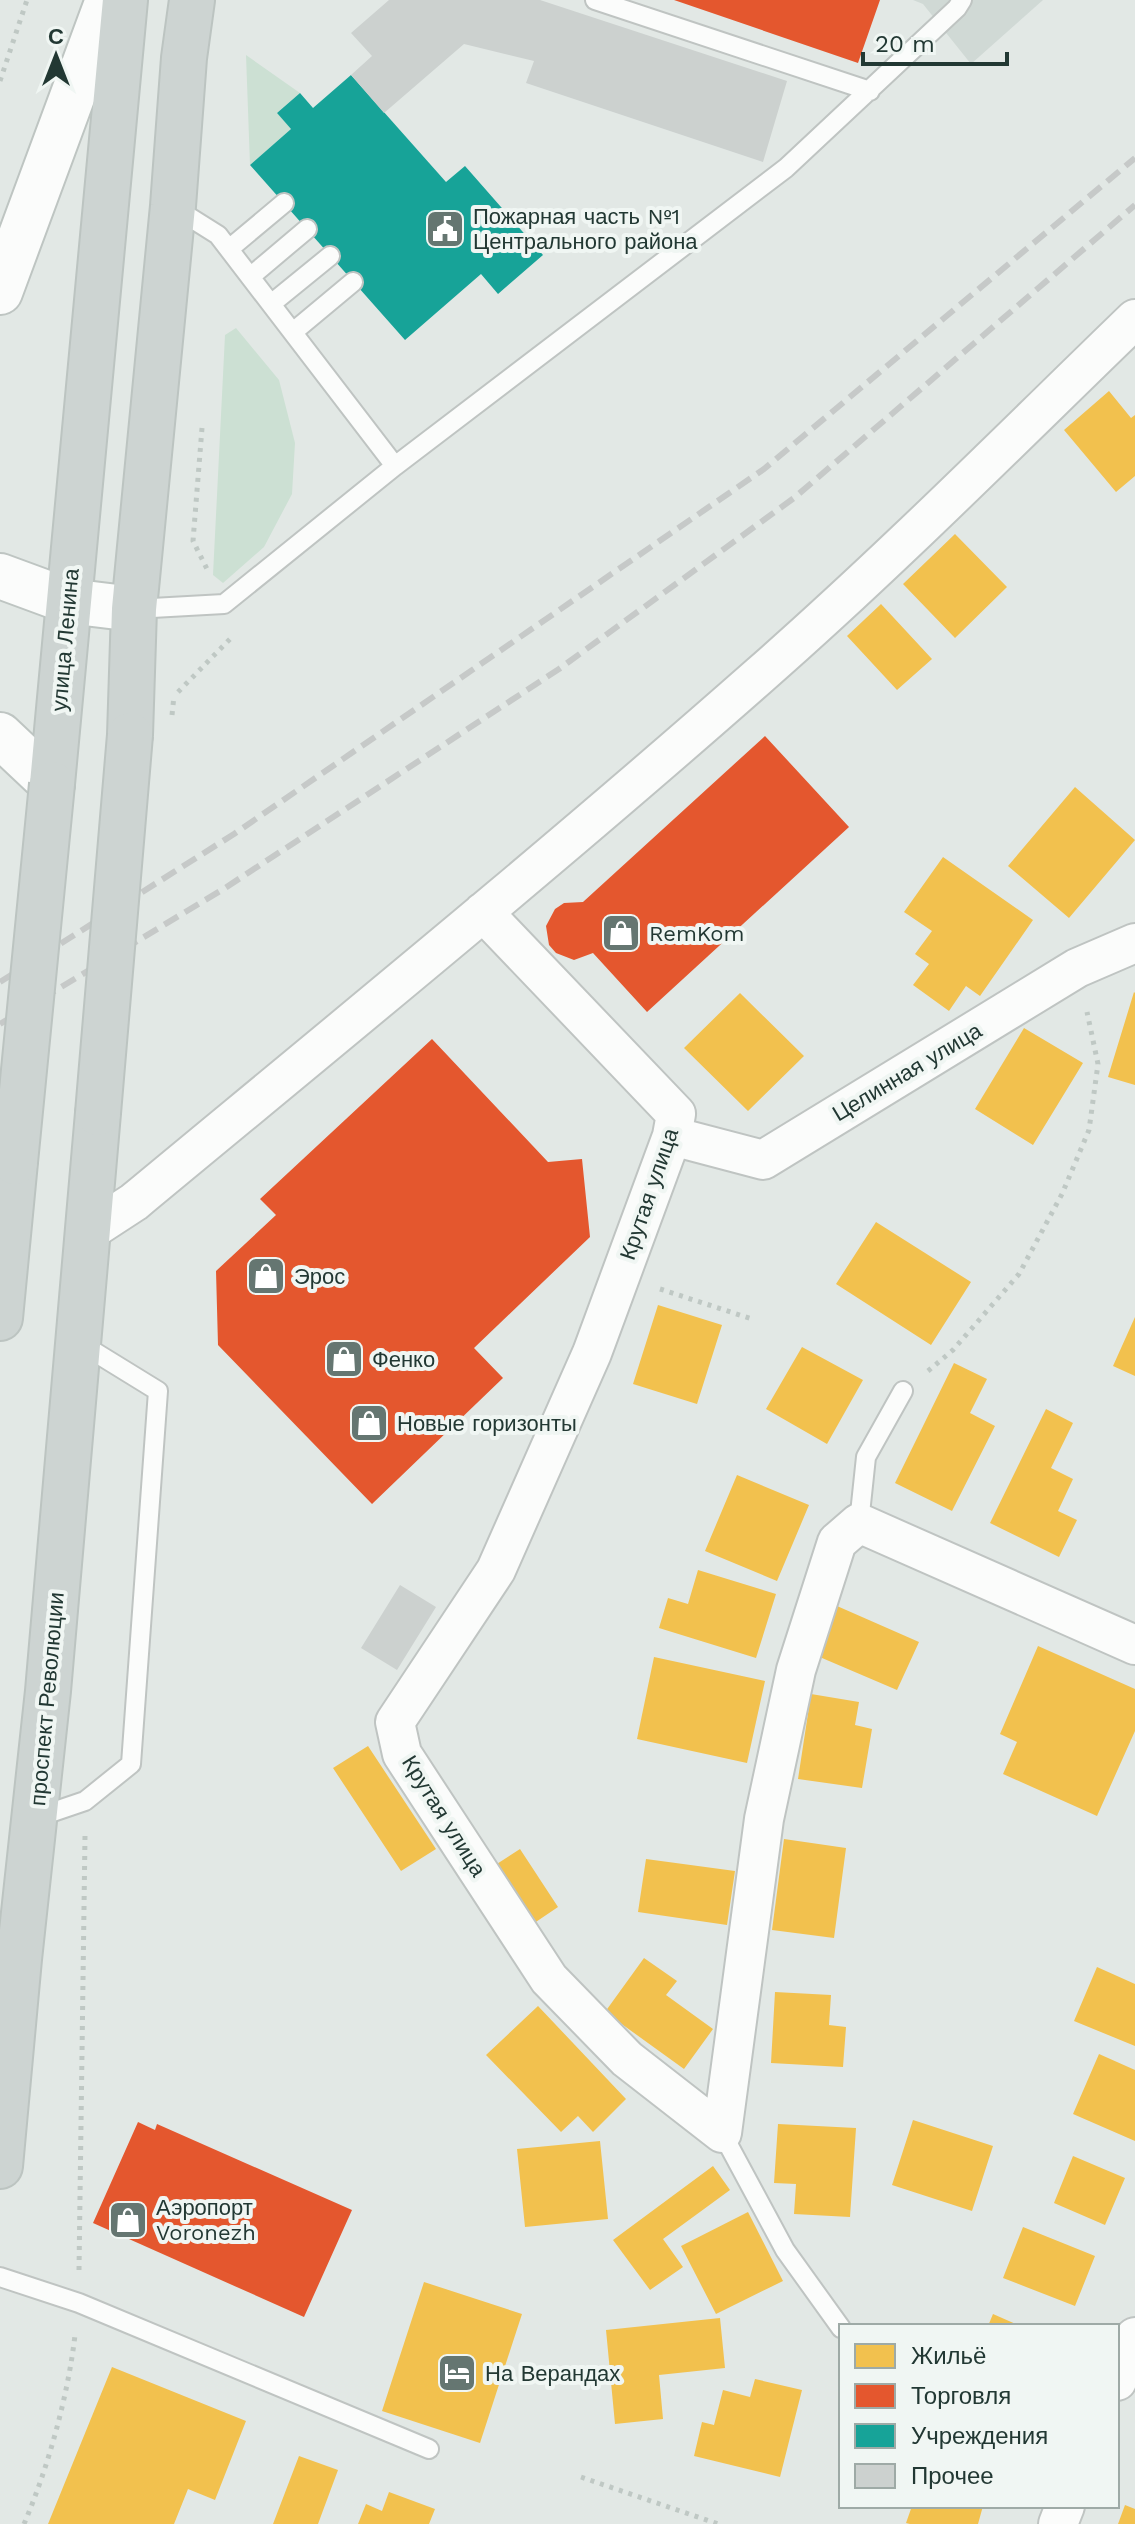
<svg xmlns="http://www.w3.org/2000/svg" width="1135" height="2524" viewBox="0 0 1135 2524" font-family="'Work Sans',sans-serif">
  <rect width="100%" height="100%" fill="#e2e8e5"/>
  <path fill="#d0d9d5" d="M913 0H1043L971 64 923 4Z"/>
  <path fill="#cce0d3" d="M246 55 300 93 277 113 291 129 250 165Z
    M236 328 279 380 295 443 292 494 264 547 223 583 213 575 225 335Z"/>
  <path fill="#f2c14e" d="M1109 391 1131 418 1135 415V476L1116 492 1064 430Z
    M955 534 1007 587 955 638 903 584Z
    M881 604 932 659 897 690 847 636Z
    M1075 787 1135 840 1069 918 1008 866Z
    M943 857 1033 920 980 996 966 986 949 1011 913 985 929 964 915 954 932 931 904 912Z
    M1134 992 1135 993V1085L1108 1077Z
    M740 993 804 1056 748 1111 684 1048Z
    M1024 1028 1083 1063 1033 1145 975 1109Z
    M876 1222 971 1282 931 1345 836 1284Z
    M658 1305 722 1325 697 1404 633 1384Z
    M1135 1317V1376L1113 1366Z
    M802 1347 863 1380 827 1444 766 1409Z
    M954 1363 987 1379 970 1413 995 1426 952 1511 895 1483Z
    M1046 1409 1073 1423 1051 1468 1073 1479 1058 1511 1077 1520 1059 1557 990 1523Z
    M737 1475 809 1505 777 1581 705 1551Z
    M698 1570 776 1594 756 1658 659 1628 668 1598 688 1604Z
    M837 1606 919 1642 897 1690 815 1655Z
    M1038 1646 1135 1689V1731L1097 1816 1003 1774 1017 1742 1000 1734Z
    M654 1657 765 1681 747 1763 637 1739Z
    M811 1694 859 1702 855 1725 872 1729 862 1788 798 1779Z
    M368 1746 436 1849 401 1871 333 1768Z
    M784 1839 846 1848 834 1938 772 1930Z
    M520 1849 558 1907 524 1930 486 1871Z
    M646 1859 735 1871 727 1925 638 1912Z
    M644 1958 677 1981 666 1995 713 2029 684 2069 605 2012Z
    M1097 1967 1135 1984V2046L1074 2021Z
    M775 1992 831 1995 829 2025 846 2027 843 2067 771 2063Z
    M538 2006 626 2099 593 2132 578 2116 561 2132 486 2055Z
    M1099 2054 1135 2070V2141L1073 2114Z
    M913 2120 993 2146 972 2211 892 2185Z
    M778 2124 856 2128 850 2217 794 2214 796 2184 774 2183Z
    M600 2141 608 2219 525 2227 517 2149Z
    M1073 2156 1125 2178 1105 2225 1054 2203Z
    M713 2166 730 2190 663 2239 683 2267 650 2290 613 2240Z
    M748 2212 783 2281 716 2314 681 2246Z
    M1023 2227 1095 2256 1075 2306 1003 2278Z
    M424 2282 522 2314 480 2443 382 2411Z
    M993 2314 1020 2326H988Z
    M720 2318 725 2368 659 2375 663 2419 615 2424 606 2330Z
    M112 2367 246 2421 215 2500 188 2489 174 2524H48Z
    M755 2379 802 2390 780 2477 694 2456 702 2422 714 2425 723 2390 750 2397Z
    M299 2456 338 2470 318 2524H273Z
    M389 2492 435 2509 429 2524H358L366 2504 382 2511Z
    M1125 2505 1135 2509V2524H1118Z
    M912 2506H983L978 2524H910L906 2523Z"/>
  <path fill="#e4572e" d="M674 0H880L858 63Z
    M765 736 849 827 647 1012 593 953 574 960 556 953 549 945 546 926 555 909 564 903 583 902Z
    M432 1039 548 1162 582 1159 590 1237 474 1348 503 1378 372 1504 218 1345 216 1271 276 1215 260 1199Z
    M138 2122 155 2130 157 2124 352 2210 304 2317 93 2223Z"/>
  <path fill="#17a398" d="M351 75 446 182 465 166 543 255 498 294 481 274 405 340 250 165 291 129 277 113 300 93 313 108Z"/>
  <path fill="#ccd1cf" d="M389 0H540L787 81 763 162 526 83 534 61 464 44 384 113 351 75 372 56 351 33Z
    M400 1585 436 1607 397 1670 361 1648Z"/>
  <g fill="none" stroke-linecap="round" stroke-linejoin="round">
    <g stroke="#bfc4c2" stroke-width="22">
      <path id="lane" d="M595 0 870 91
        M175 208 218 235 395 466
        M229 249 284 203
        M250 277 307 229
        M271 304 330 256
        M293 332 353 282
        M134 609 224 604 395 466 786 168 957 8 962 0
        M859 1523 866 1457 903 1391
        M35 1818 85 1801 131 1764 158 1391 80 1343
        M722 2133 785 2250 841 2328
        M0 2277 79 2303 429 2449"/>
    </g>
    <g stroke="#bfc4c2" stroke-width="42">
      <path id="street" d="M483 912 676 1114 672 1136 592 1353 496 1570 395 1722 402 1754 549 1979 627 2059 722 2133 764 1819 796 1670 837 1542 859 1523 1135 1645
        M672 1136 763 1160 1077 968 1135 943
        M88 1232 134 1202C344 1028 556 855 760 675 890 561 1011 439 1135 319
        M1117 2381 1135 2337
        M1058 2524 1065 2506"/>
    </g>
    <g stroke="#bec5c2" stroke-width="48">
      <path id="secondary" d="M0 292 108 0
        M0 576 68 601 134 609
        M0 735 52 784"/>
    </g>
    <g stroke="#bcc4c1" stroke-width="48">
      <path id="primary" d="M130 735 134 609 173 206 184 58 192 0
        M52 784 125 0
        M0 1318 15 1162
        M0 2166 19 1959 48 1691 98 1113"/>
    </g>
    <path stroke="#bfc8c4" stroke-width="5" stroke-dasharray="4 6" stroke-linecap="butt" d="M0 81 27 0
      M202 428 193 541 209 573
      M178 692 233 636
      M660 1289 752 1319
      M928 1371 953 1350 1019 1274 1062 1194 1089 1130 1098 1064 1087 1012
      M79 2270 85 1836
      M581 2477 718 2524
      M24 2524C48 2468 68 2396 75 2335"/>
    <use href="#lane" stroke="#fbfcfb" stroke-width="18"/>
    <use href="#street" stroke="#fbfcfb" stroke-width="38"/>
    <use href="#secondary" stroke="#fbfcfb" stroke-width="44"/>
    <use href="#primary" stroke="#cdd4d2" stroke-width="44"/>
    <path stroke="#c6c9c8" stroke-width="6" stroke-dasharray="16 8" stroke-linecap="butt" d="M0 982 234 834 764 469 1135 158
      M0 1024 225 888 559 669 794 498 1135 205"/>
    <g stroke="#bcc4c1" stroke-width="48" stroke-linecap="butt">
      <path id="primary-bridge" d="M98 1113 130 735
        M15 1162 52 784"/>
    </g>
    <path stroke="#bfc8c4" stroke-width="5" stroke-dasharray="4 6" stroke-linecap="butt" d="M172 715 174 696"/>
    <use href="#primary-bridge" stroke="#cdd4d2" stroke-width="44"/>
  </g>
  <defs>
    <g id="civic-square" transform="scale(2)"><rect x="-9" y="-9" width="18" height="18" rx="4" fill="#657671" stroke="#f0f6f3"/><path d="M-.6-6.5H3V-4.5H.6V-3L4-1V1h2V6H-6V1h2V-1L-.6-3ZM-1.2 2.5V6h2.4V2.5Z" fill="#fff"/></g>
    <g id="shop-square" transform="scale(2)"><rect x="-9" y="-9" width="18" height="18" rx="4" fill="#657671" stroke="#f0f6f3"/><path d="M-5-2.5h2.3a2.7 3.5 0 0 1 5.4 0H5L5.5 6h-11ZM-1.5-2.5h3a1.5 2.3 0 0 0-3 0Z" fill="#fff"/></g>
    <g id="hotel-square" transform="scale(2)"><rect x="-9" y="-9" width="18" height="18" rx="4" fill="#657671" stroke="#f0f6f3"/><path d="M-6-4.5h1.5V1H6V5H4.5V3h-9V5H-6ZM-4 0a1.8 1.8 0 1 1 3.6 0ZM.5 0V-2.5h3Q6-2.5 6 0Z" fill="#fff"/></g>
  </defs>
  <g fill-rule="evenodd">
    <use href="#civic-square" x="445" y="229"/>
    <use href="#shop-square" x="621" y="933"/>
    <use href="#shop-square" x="266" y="1276"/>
    <use href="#shop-square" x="344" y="1359"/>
    <use href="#shop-square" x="369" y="1423"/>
    <use href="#shop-square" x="128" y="2220"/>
    <use href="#hotel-square" x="457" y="2373"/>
  </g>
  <g text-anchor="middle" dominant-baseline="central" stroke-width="8" stroke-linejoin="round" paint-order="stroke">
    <g font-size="22" fill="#223833" stroke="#f0f6f3" text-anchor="start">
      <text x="473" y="216">Пожарная часть №1<tspan x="473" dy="25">Центрального района</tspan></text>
      <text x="649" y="933">RemKom</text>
      <text x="294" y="1276">Эрос</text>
      <text x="372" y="1359">Фенко</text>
      <text x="397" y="1423">Новые горизонты</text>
      <text x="156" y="2207">Аэропорт<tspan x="156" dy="25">Voronezh</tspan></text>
      <text x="485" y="2373">На Верандах</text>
    </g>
    <g font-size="22" fill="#223833" stroke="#f0f6f3">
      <text transform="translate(65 640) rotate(-85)">улица Ленина</text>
      <text transform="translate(907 1072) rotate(-31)">Целинная улица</text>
      <text transform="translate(649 1194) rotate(-71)">Крутая улица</text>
      <text transform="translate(47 1699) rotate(-85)">проспект Революции</text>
      <text transform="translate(444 1816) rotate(58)">Крутая улица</text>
    </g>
  </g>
  <rect x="839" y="2324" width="280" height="184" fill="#f0f6f3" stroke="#9eaaa6" stroke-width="2"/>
  <rect x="855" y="2344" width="40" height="24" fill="#f2c14e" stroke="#9eaaa6" stroke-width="2"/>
  <text x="911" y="2364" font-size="24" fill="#223833">Жильё</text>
  <rect x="855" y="2384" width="40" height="24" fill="#e4572e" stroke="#9eaaa6" stroke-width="2"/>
  <text x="911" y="2404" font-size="24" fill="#223833">Торговля</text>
  <rect x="855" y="2424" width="40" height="24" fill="#17a398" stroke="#9eaaa6" stroke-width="2"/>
  <text x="911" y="2444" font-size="24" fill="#223833">Учреждения</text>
  <rect x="855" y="2464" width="40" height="24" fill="#ccd1cf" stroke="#9eaaa6" stroke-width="2"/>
  <text x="911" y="2484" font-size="24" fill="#223833">Прочее</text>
  <g transform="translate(56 56)" stroke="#f0f6f3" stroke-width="6" paint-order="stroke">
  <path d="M0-6L14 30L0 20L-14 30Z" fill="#223833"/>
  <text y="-12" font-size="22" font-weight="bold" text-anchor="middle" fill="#223833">С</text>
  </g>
  <path d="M863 52v12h144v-12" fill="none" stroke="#223833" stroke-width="4"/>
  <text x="875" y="52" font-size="24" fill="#223833" stroke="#f0f6f3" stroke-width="6" paint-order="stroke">20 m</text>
</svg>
